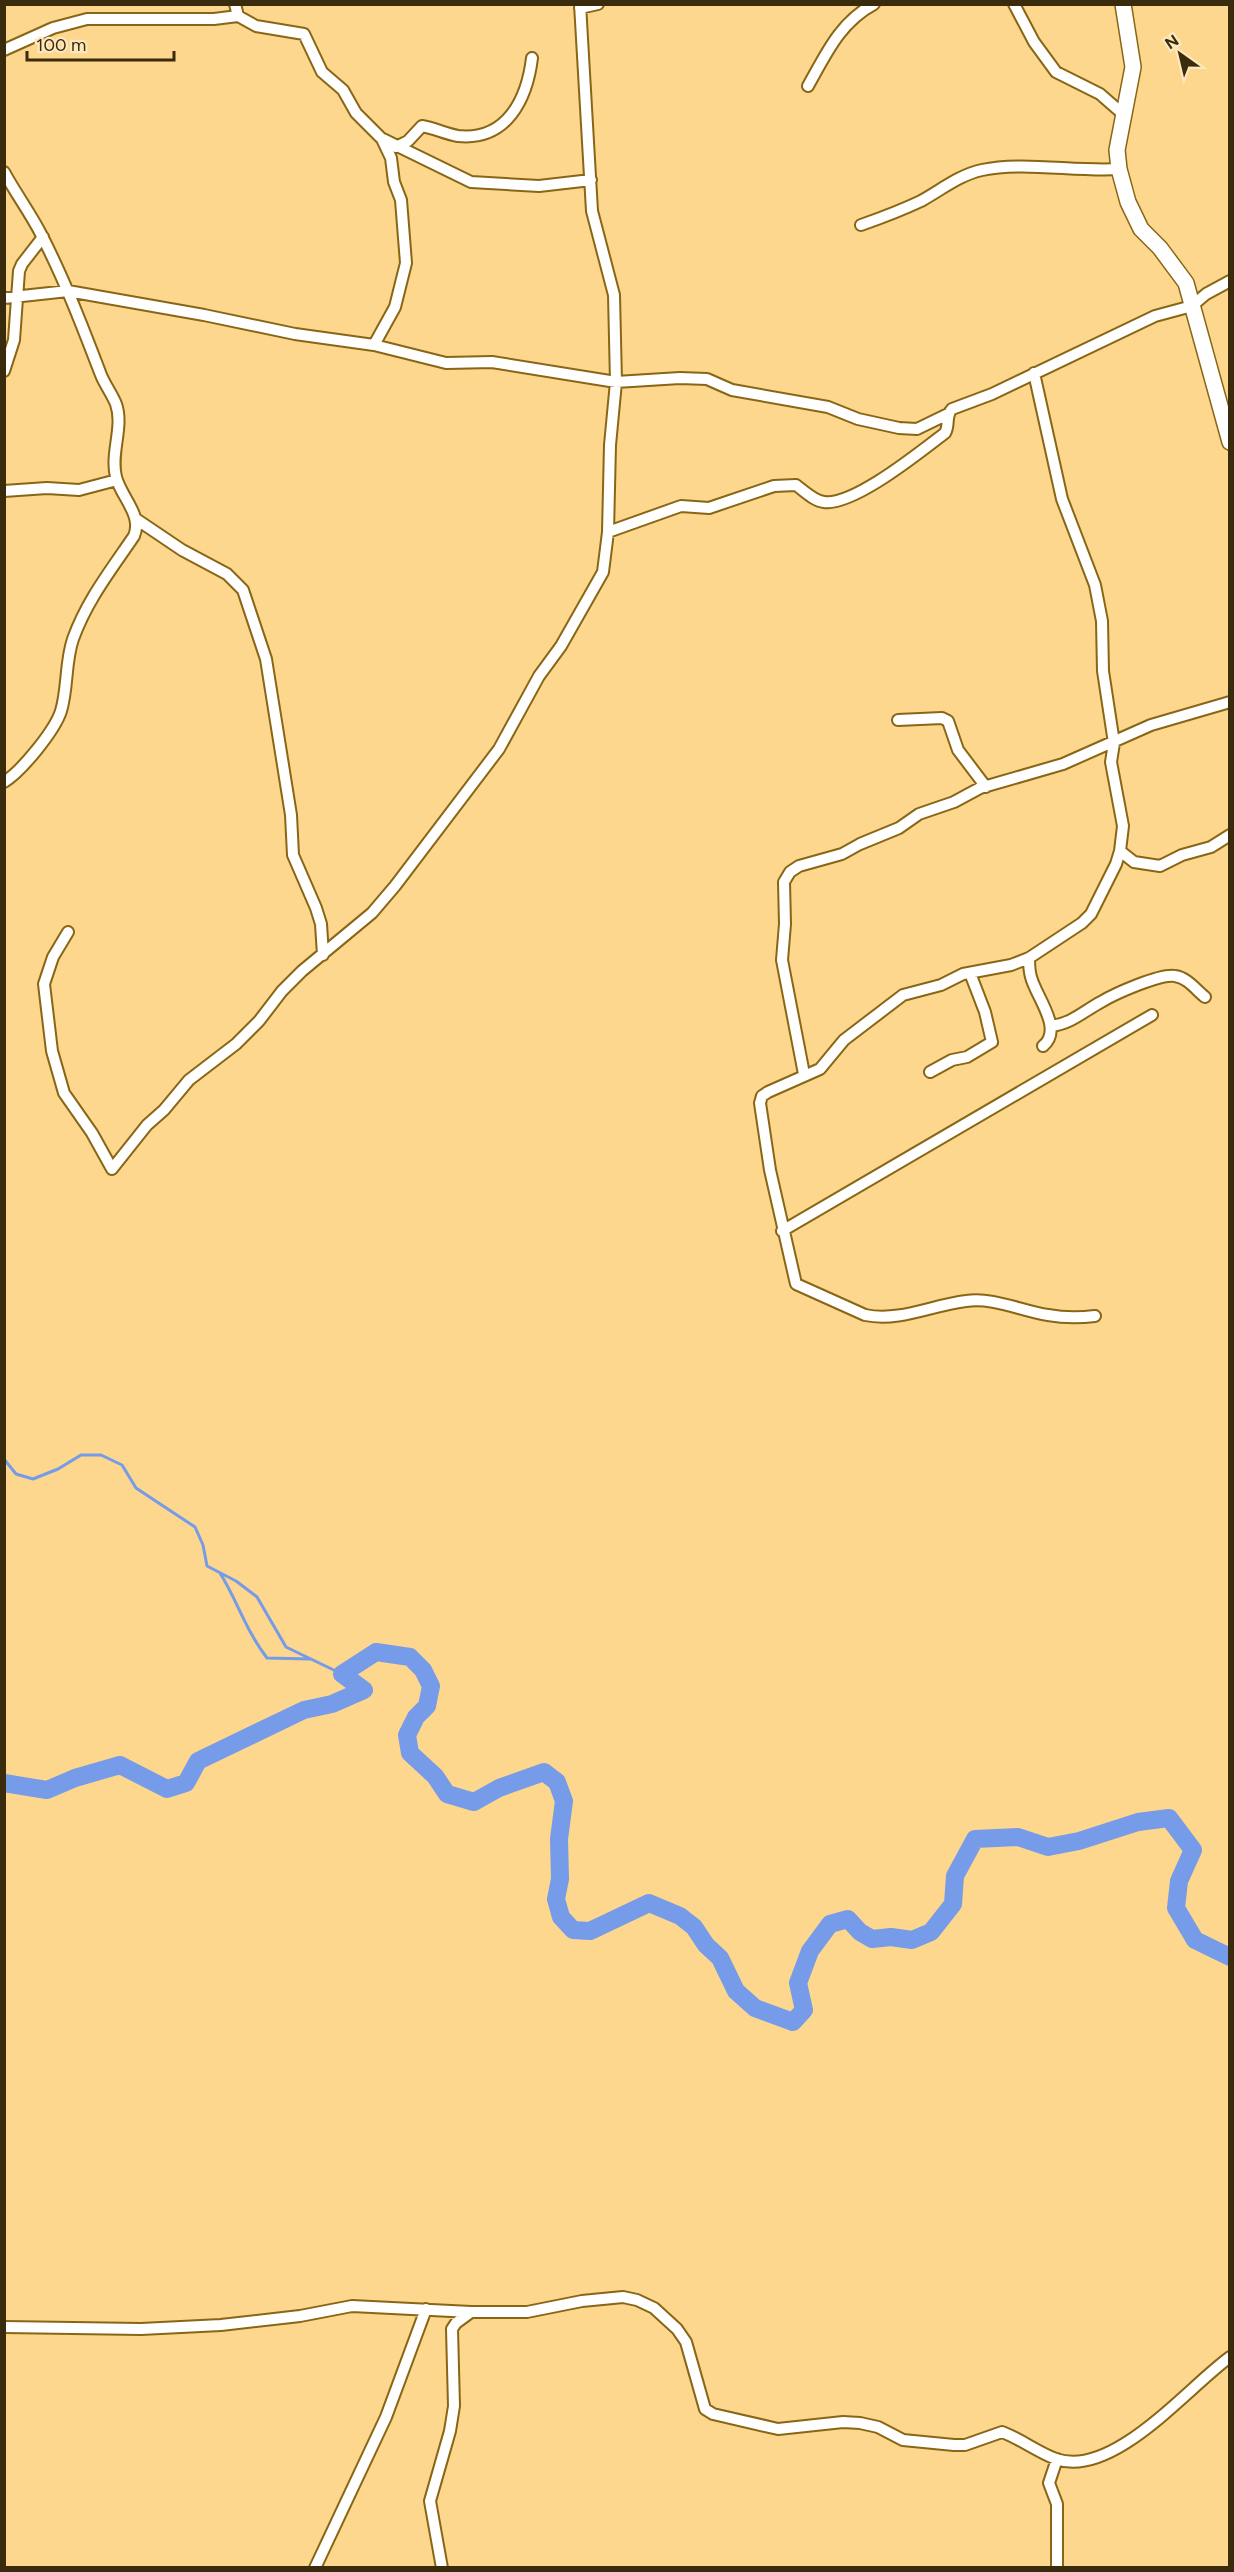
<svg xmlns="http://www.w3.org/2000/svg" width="1234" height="2572" viewBox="0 0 1234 2572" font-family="Figtree,sans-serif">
  <rect width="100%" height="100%" fill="#fdd78d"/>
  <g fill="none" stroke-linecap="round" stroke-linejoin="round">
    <path stroke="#759be9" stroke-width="3" d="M4 1459 16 1474 33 1479 58 1469 81 1455H101L122 1465 136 1488 195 1527 203 1545 207 1566 236 1581 257 1597 286 1647 342 1674
      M220 1573C238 1602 245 1629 267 1658L310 1659"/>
    <path stroke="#759be9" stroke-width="18" d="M4 1783 47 1790 75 1778 120 1765 167 1789 186 1783 198 1761 304 1710 332 1704 364 1690 342 1674 376 1652 410 1657 423 1670 431 1686 427 1706 416 1717 407 1735 410 1753 435 1776 447 1794 474 1802 499 1788 544 1772 557 1782 564 1801 559 1839 560 1879 556 1899 561 1917 573 1930 590 1931 649 1903 680 1916 694 1927 706 1945 720 1958 736 1991 755 2008 793 2022 804 2010 798 1983 810 1951 830 1924 848 1919 860 1932 872 1939 891 1937 912 1940 931 1932 953 1904 955 1876 975 1839 1018 1837 1048 1847 1079 1841 1138 1822 1169 1818 1193 1850 1179 1881 1176 1908 1195 1940 1230 1957"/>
    <g stroke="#886615" stroke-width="14">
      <path id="street" d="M235 4 238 16 256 26 304 34 322 72 343 90 356 113 382 139 391 158 394 182 401 200 406 263 395 307 374 345
        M1014 4 1034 42 1056 72 1100 94 1124 115
        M580 8 598 4
        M4 50 53 28 87 19H214L238 16
        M808 86C826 54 840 22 874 4
        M383 139 471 182 539 186 591 180
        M396 147 408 141 422 126C434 128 446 134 458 136 507 141 527 99 532 58
        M4 172C16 194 31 214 42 236 65 281 83 328 101 375 105 385 112 394 116 404 124 427 110 453 116 477 121 497 143 515 134 536 111 570 87 600 73 639 65 662 68 688 61 711 55 730 22 771 4 782
        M861 225C881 218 902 210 921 201 941 190 959 175 982 170 1023 161 1076 172 1119 169
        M4 298 68 291 204 315 295 334 374 345 446 363 492 362 616 382 680 378 707 379 732 390 828 407 858 419 899 428 917 429 948 414
        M4 371 14 340 19 271 22 264 43 237
        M1034 373 1062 499 1095 585 1102 621 1103 671 1114 743 1111 762 1123 826 1120 851 1116 864 1091 914 1082 923 1029 958 1011 965 963 974 941 985 903 995 844 1040 820 1069 768 1092 762 1096 760 1103 770 1170 796 1284 865 1315C900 1322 932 1305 966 1301 994 1297 1021 1311 1048 1315 1064 1318 1079 1318 1095 1316
        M4 491 47 488 79 490 117 480
        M136 519 182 550 227 574 243 590 266 659 291 815 293 855 316 908 321 924 323 955
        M608 532 681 506 709 508 774 486 796 485C804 491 814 501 824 502 854 506 921 451 945 433 950 425 945 416 952 409L992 394 1155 316 1192 306 1206 294 1230 281
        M898 720 942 718 948 721 958 750 986 787
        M1120 851 1134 862 1160 866 1182 855 1211 847 1230 835
        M68 932 53 957 44 984 52 1051 64 1093 92 1133 112 1169 147 1125 164 1110 189 1080 236 1044 259 1021 282 991 302 971 372 913 395 886 499 749 539 676 561 646 603 572 608 532 610 445 616 382 614 295 592 211 580 4
        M1029 958C1029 964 1029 970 1031 977 1036 997 1064 1029 1043 1046
        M1051 1026C1071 1024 1084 1011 1101 1002 1114 994 1161 973 1175 976 1188 978 1196 990 1205 997
        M930 1072 952 1060 967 1057 992 1042 985 1012 970 973
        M804 1074 782 960 785 924 784 882 790 872 799 866 842 854 860 844 899 828 919 814 954 802 980 788 1063 764 1151 725 1230 702
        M782 1231 1152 1015
        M4 2327 141 2329 221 2325 300 2316 352 2306 471 2312H527L582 2301 623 2297 637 2300 654 2308 677 2329 686 2342 705 2409 713 2414 778 2429 843 2422 860 2423 878 2427 903 2440 954 2445H965L1002 2432C1021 2439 1037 2452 1056 2459 1113 2479 1188 2387 1230 2357
        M315 2568 386 2417 426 2309
        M442 2568 430 2501 450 2431 454 2406 452 2329 456 2323 471 2312
        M1057 2568V2504L1049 2483 1057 2459"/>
    </g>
    <g stroke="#886615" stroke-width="18">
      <path id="secondary" d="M1123 4 1133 67 1117 150 1119 169 1128 202 1141 229 1160 248 1186 283 1230 442"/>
    </g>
    <use href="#street" stroke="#fff" stroke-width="10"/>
    <use href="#secondary" stroke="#fff" stroke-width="15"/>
  </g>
  <rect width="1234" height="2572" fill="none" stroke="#3a2b0c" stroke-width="12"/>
  <g transform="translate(1180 54) rotate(326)" stroke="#fde7bc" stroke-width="4.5" paint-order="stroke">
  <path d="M0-4.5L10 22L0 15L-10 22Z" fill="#3a2b0c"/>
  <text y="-9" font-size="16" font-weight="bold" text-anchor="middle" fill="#3a2b0c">N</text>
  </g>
  <path d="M27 51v9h147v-9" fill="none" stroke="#3a2b0c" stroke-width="3"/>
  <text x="36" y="51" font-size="18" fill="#3a2b0c" stroke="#fde7bc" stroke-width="4.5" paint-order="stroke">100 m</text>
</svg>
